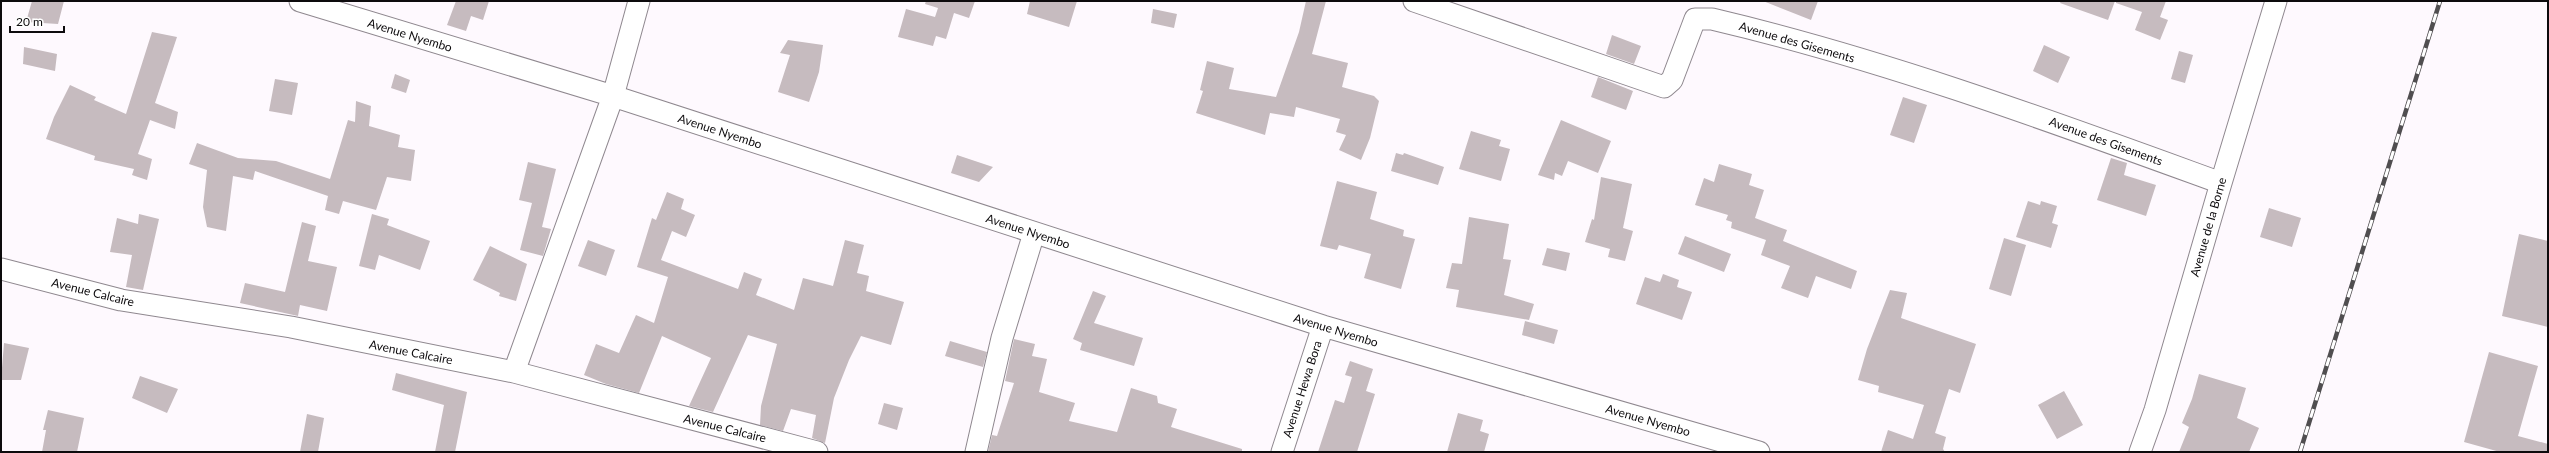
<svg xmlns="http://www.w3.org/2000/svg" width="2549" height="453" viewBox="0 0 2549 453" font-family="Lato,sans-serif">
  <rect width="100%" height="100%" fill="#fef9fe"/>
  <path fill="#c6bbbf" d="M32 1H64L58 24 26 22Z
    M456 1H489L483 20 471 16 466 31 447 25Z
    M926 1H975L969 18 954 13 946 39 936 36 933 46 898 37 906 9 935 17 938 8 925 4Z
    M1030 1H1077L1069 27 1027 14Z
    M1306 1H1326L1312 54 1348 63 1342 87 1374 96 1379 101 1370 138 1361 160 1339 150 1346 135 1336 132 1340 119 1296 107 1294 117 1270 113 1265 135 1196 113 1203 91 1200 90 1207 61 1234 68 1229 89 1276 97 1299 32Z
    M1763 1H1818L1811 20Z
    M2061 1H2115L2108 20 2060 3Z
    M2116 1H2166L2160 17 2168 20 2160 40 2135 30 2142 12 2116 3Z
    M1153 9 1177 14 1174 28 1151 23Z
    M152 32 177 37 155 103 178 112 175 129 150 120 138 154 152 159 147 180 132 175 134 169 94 160 95 156 46 139 54 117 70 85 96 97 94 100 126 114Z
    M1612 35 1641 46 1634 64 1606 54Z
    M788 40 823 45 819 72 809 102 778 92 790 55 780 53Z
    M2044 45 2070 57 2058 83 2033 71Z
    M24 47 57 54 55 71 23 64Z
    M2179 51 2193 55 2185 83 2171 79Z
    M395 74 410 80 406 93 391 88Z
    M1598 77 1633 91 1626 110 1591 97Z
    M275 79 298 83 292 115 269 111Z
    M1903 97 1927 105 1914 143 1890 135Z
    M356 101 371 106 369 126 400 135 398 147 415 150 411 181 387 177 376 210 343 201 339 214 325 210 328 196 255 171 253 180 233 176 226 231 207 227 203 207 207 170 189 164 197 143 238 158 276 161 330 179 348 120 355 122Z
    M1561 120 1611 141 1598 173 1568 161 1562 176 1555 173 1554 180 1538 175Z
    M1471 131 1501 140 1499 146 1510 149 1501 181 1459 169Z
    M1396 153 1403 155 1404 153 1444 167 1438 185 1391 171Z
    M957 155 993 167 979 182 951 173Z
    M2111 158 2127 163 2124 175 2156 185 2146 216 2097 200Z
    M528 162 556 169 542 227 551 229 543 256 520 250 532 203 519 200Z
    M1719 164 1752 174 1749 185 1764 190 1755 218 1787 230 1783 241 1857 271 1851 289 1816 276 1808 298 1781 288 1790 266 1761 255 1766 240 1731 228 1732 222 1726 220 1728 215 1695 205 1704 178 1714 182Z
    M1601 177 1632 184 1623 228 1633 231 1625 261 1608 257 1610 249 1585 242 1592 219 1594 220Z
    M1337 181 1377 192 1370 219 1404 230 1403 236 1415 239 1401 289 1364 278 1371 254 1339 245 1337 250 1320 246Z
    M667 192 684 199 681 209 695 215 686 237 672 231 661 260 738 289 744 272 762 279 756 295 794 310 803 278 833 286 845 240 864 245 857 273 869 276 866 291 904 302 891 345 861 336 849 360 834 398 825 443 812 438 816 415 791 409 783 431 760 425 761 406 777 344 748 335 713 412 689 406 711 358 662 336 639 393 606 384 584 375 596 344 619 353 636 315 654 323 668 277 637 267 652 218 656 220Z
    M2028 201 2040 205 2041 201 2057 206 2052 223 2058 225 2051 248 2016 237Z
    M2269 208 2301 218 2292 247 2260 237Z
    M139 214 159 219 143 290 126 287 132 255 110 252 117 218 138 224Z
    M372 214 389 219 387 225 430 241 420 270 379 255 375 270 359 266Z
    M1469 217 1509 224 1503 259 1511 260 1504 295 1534 304 1529 320 1456 307 1459 290 1446 288 1452 263 1462 264Z
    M302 222 316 226 308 261 337 267 327 311 300 305 298 316 240 303 245 283 285 292Z
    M2519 234 2548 241V327L2502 316Z
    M1685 236 1731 254 1724 272 1678 254Z
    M2004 238 2026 245 2011 296 1989 289Z
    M588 240 615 250 606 276 578 266Z
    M490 246 527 264 516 301 499 296 500 293 473 280Z
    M1547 248 1570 253 1566 271 1542 265Z
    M1663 274 1679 280 1677 287 1692 292 1682 320 1636 304 1645 277 1660 282Z
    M1890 290 1907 293 1901 318 1976 344 1960 393 1949 389 1935 433 1946 437 1943 449 1945 452H1881L1888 430 1913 439 1924 405 1878 392 1879 386 1858 380 1867 349Z
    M1093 291 1106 296 1094 323 1143 338 1134 366 1080 350 1082 343 1073 339Z
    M1525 321 1558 330 1554 344 1522 335Z
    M1014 339 1035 344 1032 356 1047 359 1039 392 1075 403 1069 421 1117 432 1131 388 1157 396 1158 403 1177 409 1171 427 1242 449V452H988L992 435 997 436 1014 383 1005 381Z
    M950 341 987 352 983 367 945 356Z
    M4 343 29 348 21 380H1Z
    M2489 352 2538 366 2518 436 2548 444V452H2500L2464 442Z
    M1350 361 1373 369 1366 391 1375 394 1357 452H1318L1335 400 1344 403 1352 377 1345 375Z
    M396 373 467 392 455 452H435L444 405 392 390Z
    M2199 374 2246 388 2237 418 2259 428 2249 452H2179L2189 427 2182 423 2192 399Z
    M140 376 178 389 167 413 132 398Z
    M2064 391 2083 425 2057 439 2038 405Z
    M884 403 903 408 897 430 878 424Z
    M48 410 84 418 77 452H42L46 430H43Z
    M1458 413 1483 420 1480 431 1489 434 1484 452H1447Z
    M307 414 324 418 318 452H300Z"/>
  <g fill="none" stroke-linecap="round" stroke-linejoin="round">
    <g stroke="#8f888f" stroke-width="23">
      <path id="minor" d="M300 1 613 96 1323 326 1759 452
        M1414 1 1664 87 1672 80 1695 19H1712C1886 60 2053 122 2221 183
        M1 269 121 300 291 327 514 372 817 452
        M514 372 613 96 639 1
        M976 452 1002 338 1034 233
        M1282 452 1323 326
        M2140 452 2155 410 2221 183 2276 1"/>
    </g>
    <use href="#minor" stroke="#fff" stroke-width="21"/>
    <g stroke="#504e50" stroke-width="4.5">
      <path id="rail" d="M2300 452 2440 1"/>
    </g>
    <use href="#rail" stroke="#fff" stroke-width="3" stroke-dasharray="9" stroke-linecap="butt"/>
  </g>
  <g text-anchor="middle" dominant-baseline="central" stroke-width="3.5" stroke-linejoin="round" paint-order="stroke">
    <g font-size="12" fill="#0d0b0d" stroke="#fff">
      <text transform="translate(410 35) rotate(17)">Avenue Nyembo</text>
      <text transform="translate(1797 42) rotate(16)">Avenue des Gisements</text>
      <text transform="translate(720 131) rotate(18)">Avenue Nyembo</text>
      <text transform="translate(2106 141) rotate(20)">Avenue des Gisements</text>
      <text transform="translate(2208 227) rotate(-74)">Avenue de la Borne</text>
      <text transform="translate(1028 231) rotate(18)">Avenue Nyembo</text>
      <text transform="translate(93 292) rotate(14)">Avenue Calcaire</text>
      <text transform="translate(1336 330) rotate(17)">Avenue Nyembo</text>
      <text transform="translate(411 352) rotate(11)">Avenue Calcaire</text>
      <text transform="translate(1302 389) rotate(-72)">Avenue Hewa Bora</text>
      <text transform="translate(1648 420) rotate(16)">Avenue Nyembo</text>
      <text transform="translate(725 428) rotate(14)">Avenue Calcaire</text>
    </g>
  </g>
  <rect width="2549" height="453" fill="none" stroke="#0d0b0d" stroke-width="4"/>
  <path d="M10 26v6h54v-6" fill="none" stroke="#0d0b0d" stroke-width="2"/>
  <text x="16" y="26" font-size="12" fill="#0d0b0d" stroke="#ffffff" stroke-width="3" paint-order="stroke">20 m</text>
</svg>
